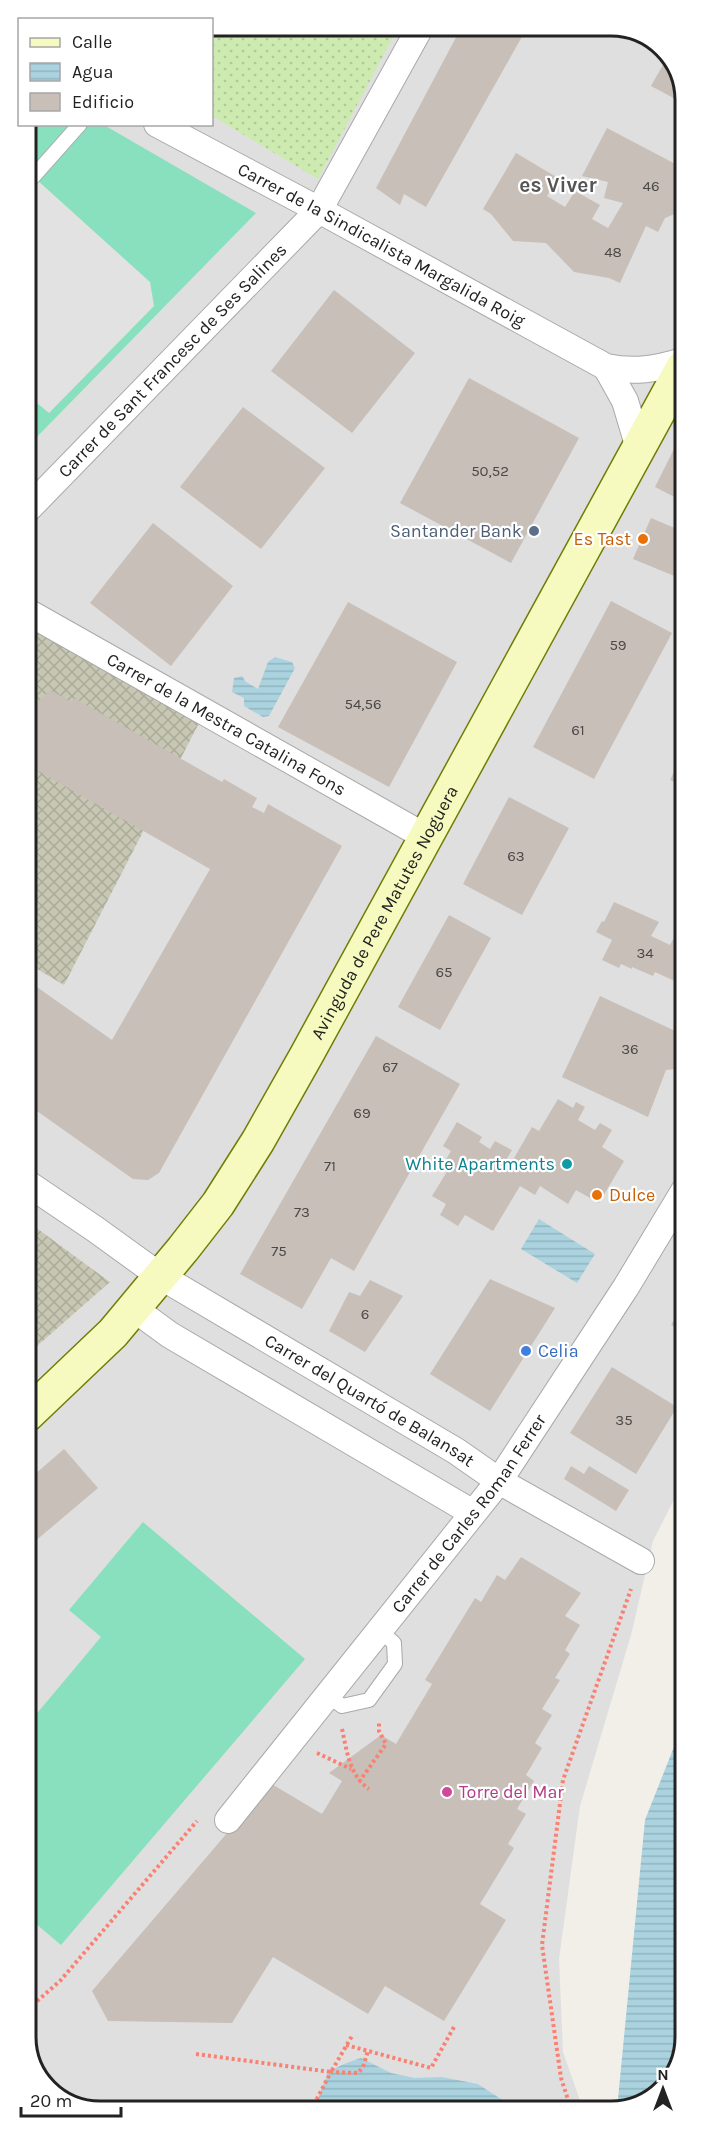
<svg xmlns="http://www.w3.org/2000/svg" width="711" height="2137" viewBox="0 0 711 2137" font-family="Karla,sans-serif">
  <defs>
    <pattern id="construction-cross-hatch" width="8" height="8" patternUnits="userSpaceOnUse" patternTransform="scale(1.5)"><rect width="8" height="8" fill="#c7c7b4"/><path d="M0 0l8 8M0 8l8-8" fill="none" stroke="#abab9a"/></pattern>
    <pattern id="garden-dots" width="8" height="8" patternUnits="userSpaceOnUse" patternTransform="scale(1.5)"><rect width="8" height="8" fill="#cdebb0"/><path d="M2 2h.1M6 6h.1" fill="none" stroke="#b0c997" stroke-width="1.8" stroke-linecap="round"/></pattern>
    <pattern id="water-rules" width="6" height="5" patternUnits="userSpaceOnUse" patternTransform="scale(1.5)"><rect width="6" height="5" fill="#aad3df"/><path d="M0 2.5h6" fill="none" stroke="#92b5bf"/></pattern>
  </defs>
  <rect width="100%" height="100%" fill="#f2efe9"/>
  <path fill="#e0dfdf" d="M212 26H616L660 44 683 81 685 1478 653 1541 631 1635 580 1806 559 1959 563 2052 583 2109 95 2111 51 2093 28 2056 27 1355 110 1282 27 1221 26 125 212 124Z"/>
  <path fill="url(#construction-cross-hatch)" d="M26 625 199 723 64 985 27 963Z
    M27 1221 110 1282 27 1355Z"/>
  <path fill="url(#garden-dots)" d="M212 26H399L318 179 212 116Z"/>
  <path fill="#88e0be" d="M26 125H104L256 213 26 448Z
    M143 1522 305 1659 61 1945 28 1917V1724L101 1637 69 1610Z"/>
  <path fill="#e2e2e2" d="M26 170 150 282 154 306 49 413 26 394Z"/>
  <path fill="url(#water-rules)" d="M275 657 292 662 295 668 269 716 263 717 244 706V698L232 692 234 678 242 676 246 682 258 689 268 662Z
    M539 1219 595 1254 577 1283 521 1249Z
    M685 1719V2037L670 2083 630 2109H624L618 2099 645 1820Z
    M361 2058 391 2073 415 2078 442 2077 478 2084 507 2103 512 2110H345L318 2100C327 2069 331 2068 361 2058Z"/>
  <path fill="#c7bfb8" d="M462 26H528L426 207 404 194 400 205 376 188Z
    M668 56 683 81V103L651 86Z
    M607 128 683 168V185L679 193V212L665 218 658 232 646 226 620 283 609 278 574 272 546 243 513 241 491 214 483 209 516 153 558 178 547 196 565 207 575 191 600 205 592 219 608 228 623 203 604 198 608 182 582 176Z
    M334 290 415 353 352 433 271 371Z
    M469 378 579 438 511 563 400 503Z
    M243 407 325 468 261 549 180 487Z
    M683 431 684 502 655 487Z
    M651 518 684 532V580L633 559Z
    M153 523 233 586 171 666 90 603Z
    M611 601 672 633 594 779 533 747Z
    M348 602 457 662 389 787 278 727Z
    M50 690 72 702 74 698 222 782 224 779 257 798 252 807 264 813 268 804 342 846 159 1173 148 1180 133 1179 27 1104V980L112 1040 210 869 26 764V714Z
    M684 751V786L670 780Z
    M509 797 569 828 522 915 463 884Z
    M614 902 659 922 651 936 670 945 677 932 684 936V993L678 990 681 984 655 972 653 976 632 967V969L621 964 619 968 602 960 612 940 596 932 602 921 604 922Z
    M449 915 491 938 440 1030 398 1007Z
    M600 996 684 1035V1063L676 1069 666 1070 648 1117 562 1077Z
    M376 1036 460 1084 354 1271 331 1258 302 1309 240 1274Z
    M558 1099 573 1108 576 1102 585 1107 578 1120 595 1130 600 1123 612 1130 602 1147 624 1161 599 1203 576 1190 568 1204 540 1186 535 1195 520 1186 493 1231 465 1215 458 1226 440 1215 446 1204 432 1196 448 1170 442 1166 451 1151 443 1146 457 1122 482 1137 479 1142 490 1149 495 1141 512 1150 505 1162 510 1165 532 1127 539 1131Z
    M27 1253 33 1257 30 1306 27 1308Z
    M490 1279 555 1308 490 1411 430 1374Z
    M370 1280 403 1296 365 1352 329 1331 349 1292 360 1296Z
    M685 1302V1332L671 1325Z
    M612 1367 677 1407 636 1474 570 1433Z
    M64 1449 98 1488 27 1548V1481Z
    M571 1466 584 1474 589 1466 629 1490 616 1511 564 1479Z
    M521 1557 581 1593 565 1616 580 1625 565 1650 570 1654 555 1678 560 1680 542 1709 552 1715 535 1743 542 1748 526 1775 534 1781 517 1809 526 1814 508 1844 514 1848 480 1904 506 1920 444 2021 385 1986 368 2014 273 1957 232 2023 108 2021 92 1991 270 1783 322 1814 342 1781 329 1773 381 1735 396 1744 432 1684 425 1680 475 1598 481 1602 497 1575 505 1580Z
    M28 1686 34 1691 28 1698Z"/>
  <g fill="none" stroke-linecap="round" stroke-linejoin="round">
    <g stroke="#a9a9a9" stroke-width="16">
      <path id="lane" d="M33 177 80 124
        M26 398 28 396
        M327 1695 342 1706 369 1700 395 1664 394 1643 379 1630"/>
    </g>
    <g stroke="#a9a9a9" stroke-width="28">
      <g id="street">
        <path id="s1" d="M157 124 319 210 606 367C634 373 657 369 683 361"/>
        <path d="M606 367 625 401 639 448"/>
        <path id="s2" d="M26 511 319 210 421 26"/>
        <path id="s3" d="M26 611 426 837"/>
        <path id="s4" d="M27 1183 95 1229 160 1276 456 1451 499 1481 641 1561"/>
        <path d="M133 1308 170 1335 473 1513"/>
        <path id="s5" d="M228 1820 499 1481 626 1287 684 1191"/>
      </g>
    </g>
    <g stroke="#707d05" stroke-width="36">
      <g id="secondary">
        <path id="s6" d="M27 1415 113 1333 183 1249 218 1204 258 1141 306 1056 683 367"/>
      </g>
    </g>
    <path stroke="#fa8072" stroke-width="4" stroke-dasharray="3 3" stroke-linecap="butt" d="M342 1729C347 1751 349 1775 369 1789
      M317 1753 351 1769
      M359 1782 386 1744 379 1731V1721
      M28 2009 60 1981 197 1821
      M346 2045 431 2068 454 2027
      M196 2054 331 2072 352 2036
      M571 2109 561 2078 542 1945 563 1780 631 1589
      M311 2110 331 2072 358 2073 363 2067 368 2051"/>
    <use href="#lane" stroke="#fff" stroke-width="14"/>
    <use href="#street" stroke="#fff" stroke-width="26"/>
    <use href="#secondary" stroke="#f7fabf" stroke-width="33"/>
  </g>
  <circle fill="#5c6f8a" stroke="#fff" stroke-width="2" cx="534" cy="531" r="6"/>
  <g fill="#e8710a" stroke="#fff" stroke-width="2">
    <circle cx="643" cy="539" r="6"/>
    <circle cx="597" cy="1195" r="6"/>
  </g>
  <circle fill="#0f9aa8" stroke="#fff" stroke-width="2" cx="567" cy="1164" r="6"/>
  <circle fill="#3f7fe0" stroke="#fff" stroke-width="2" cx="526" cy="1351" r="6"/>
  <circle fill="#d1479c" stroke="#fff" stroke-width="2" cx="447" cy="1792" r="6"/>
  <g text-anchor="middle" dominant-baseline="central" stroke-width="4.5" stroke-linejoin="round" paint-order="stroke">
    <g font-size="15" fill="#4b4948">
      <text x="651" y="186">46</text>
      <text x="613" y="252">48</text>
      <text x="490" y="471">50,52</text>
      <text x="618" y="645">59</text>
      <text x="363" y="704">54,56</text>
      <text x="578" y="730">61</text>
      <text x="516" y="856">63</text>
      <text x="645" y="953">34</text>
      <text x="444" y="972">65</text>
      <text x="630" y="1049">36</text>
      <text x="390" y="1067">67</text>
      <text x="362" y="1113">69</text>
      <text x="330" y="1166">71</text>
      <text x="302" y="1212">73</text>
      <text x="279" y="1251">75</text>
      <text x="365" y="1314">6</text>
      <text x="624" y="1420">35</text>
    </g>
    <g font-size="18" fill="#222" stroke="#fff">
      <text stroke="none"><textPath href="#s1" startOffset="255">Carrer de la Sindicalista Margalida Roig</textPath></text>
      <text stroke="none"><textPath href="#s2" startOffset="210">Carrer de Sant Francesc de Ses Salines</textPath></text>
      <text stroke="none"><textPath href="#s3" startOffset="230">Carrer de la Mestra Catalina Fons</textPath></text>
      <text stroke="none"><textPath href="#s6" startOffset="621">Avinguda de Pere Matutes Noguera</textPath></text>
      <text stroke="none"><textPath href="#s4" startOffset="406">Carrer del Quartó de Balansat</textPath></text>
      <text stroke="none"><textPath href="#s5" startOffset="390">Carrer de Carles Roman Ferrer</textPath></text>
    </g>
    <g font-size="18" fill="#4e5e75" stroke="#fff" text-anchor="end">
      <text x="522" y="531">Santander Bank</text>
    </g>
    <g font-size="18" fill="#c56008" stroke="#fff" text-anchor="end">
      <text x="631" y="539">Es Tast</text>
      <text x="609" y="1195" text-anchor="start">Dulce</text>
    </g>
    <g font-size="18" fill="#0d838f" stroke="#fff" text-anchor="end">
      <text x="555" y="1164">White Apartments</text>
    </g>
    <g font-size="18" fill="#366cbe" stroke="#fff" text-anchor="start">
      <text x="538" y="1351">Celia</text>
    </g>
    <g font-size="18" fill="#b23c85" stroke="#fff" text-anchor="start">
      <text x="459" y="1792">Torre del Mar</text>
    </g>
    <g font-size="21" font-weight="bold" fill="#555" stroke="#fff">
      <text x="558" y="185">es Viver</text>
    </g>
  </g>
  <path d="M0 0H711V2137H0ZM100 36H611A64 64 0 0 1 675 100V2037A64 64 0 0 1 611 2101H100A64 64 0 0 1 36 2037V100A64 64 0 0 1 100 36Z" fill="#fff" fill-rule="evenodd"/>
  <path fill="none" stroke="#222" stroke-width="3" d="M100 36H611A64 64 0 0 1 675 100V2037A64 64 0 0 1 611 2101H100A64 64 0 0 1 36 2037V100A64 64 0 0 1 100 36Z"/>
  <rect x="18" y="18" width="195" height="108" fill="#ffffff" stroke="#a7a7a7" stroke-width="1.5"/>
  <rect x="30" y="38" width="30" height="9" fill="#f7fabf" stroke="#a7a7a7" stroke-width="1.5"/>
  <text x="72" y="48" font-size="18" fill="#222222">Calle</text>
  <rect x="30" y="63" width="30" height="18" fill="url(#water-rules)" stroke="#a7a7a7" stroke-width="1.5"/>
  <text x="72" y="78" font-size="18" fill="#222222">Agua</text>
  <rect x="30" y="93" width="30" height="18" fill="#c7bfb8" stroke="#a7a7a7" stroke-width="1.5"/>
  <text x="72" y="108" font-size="18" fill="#222222">Edificio</text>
  <g transform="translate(663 2089)" stroke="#ffffff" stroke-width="4.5" paint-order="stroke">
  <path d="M0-4.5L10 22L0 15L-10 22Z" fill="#222222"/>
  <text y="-9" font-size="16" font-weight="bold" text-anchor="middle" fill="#222222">N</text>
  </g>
  <path d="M21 2107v9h100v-9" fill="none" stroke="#222222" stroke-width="3"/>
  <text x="30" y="2107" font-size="18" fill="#222222" stroke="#ffffff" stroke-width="4.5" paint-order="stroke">20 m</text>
</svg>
